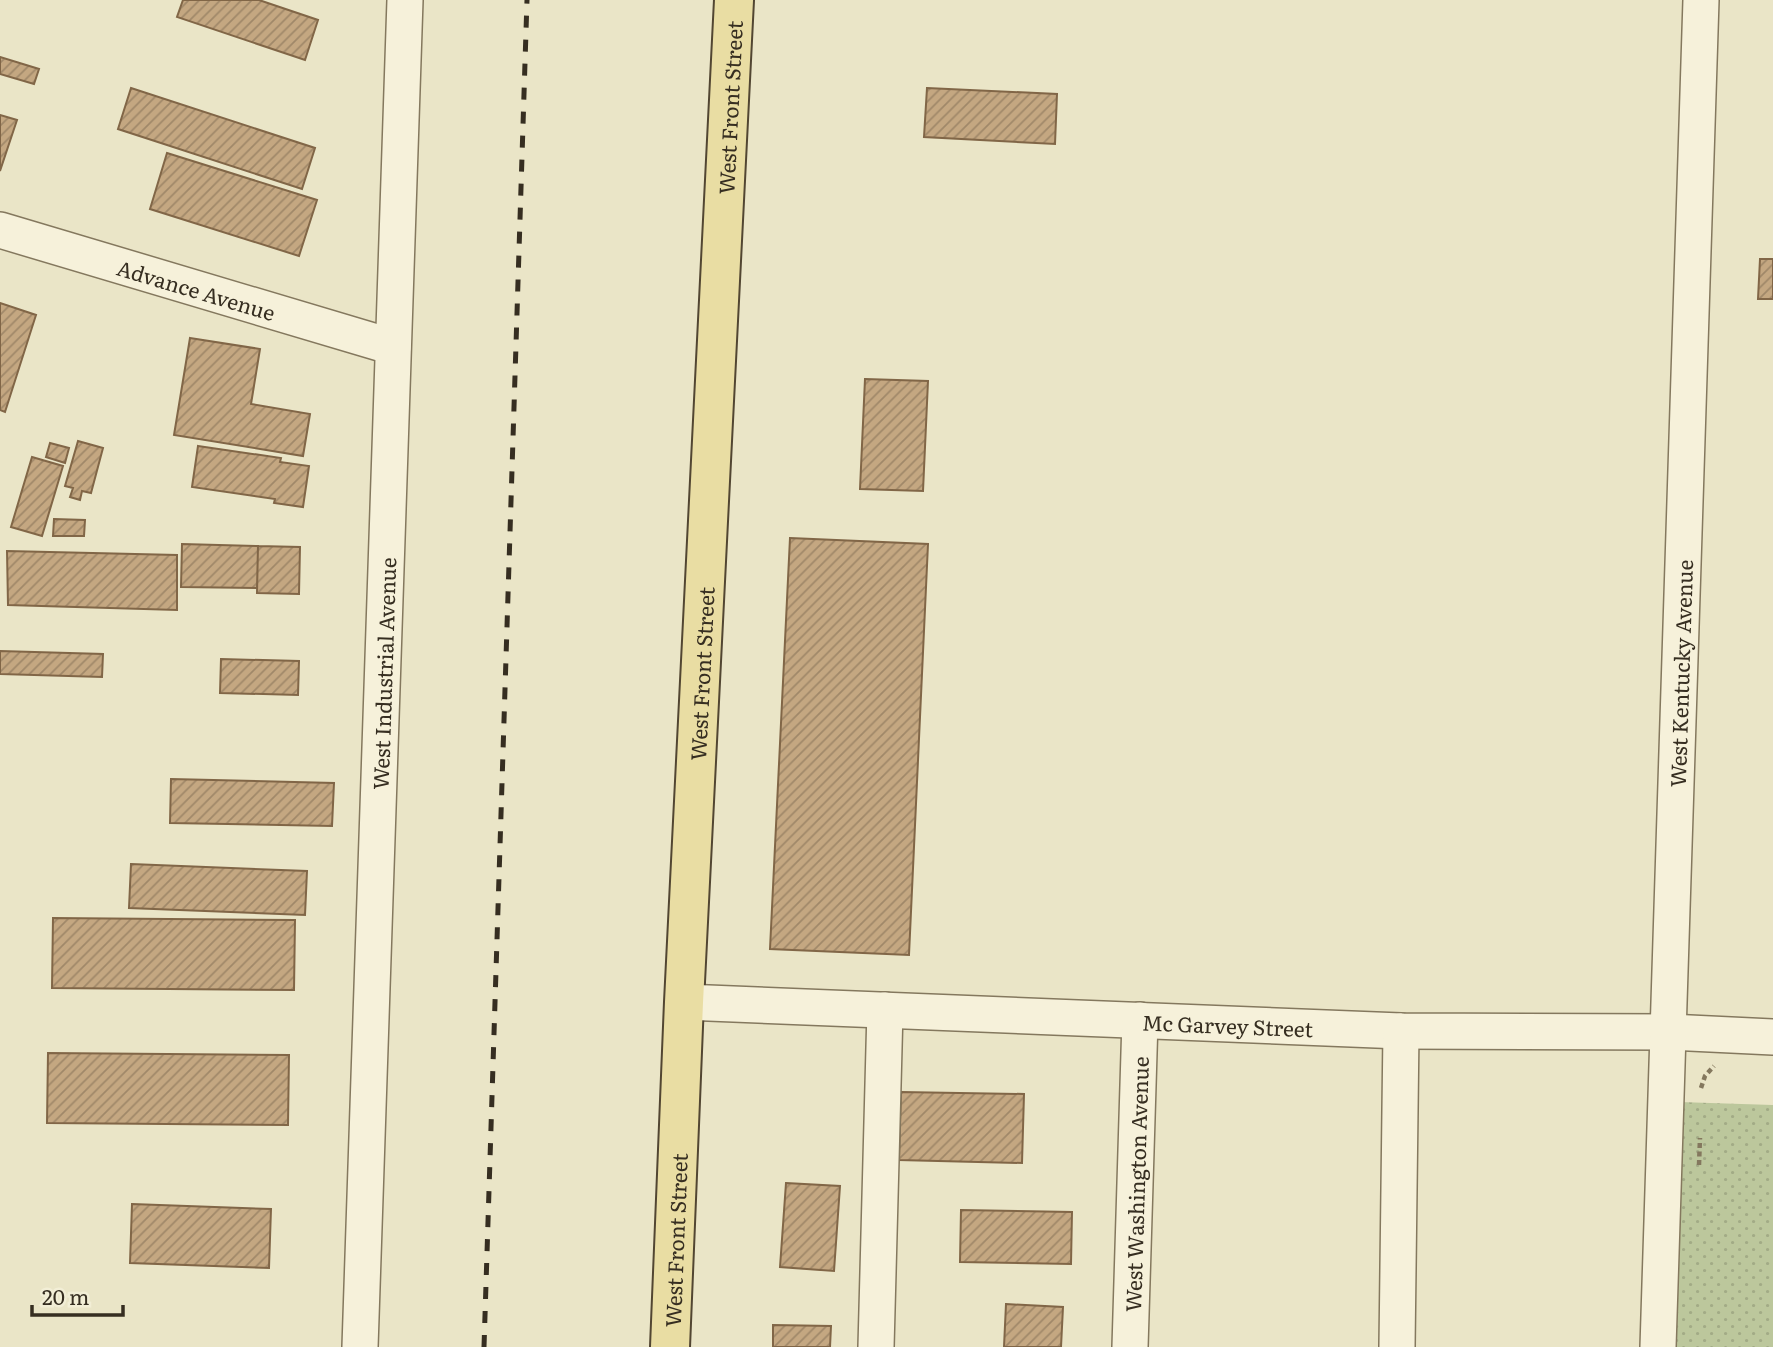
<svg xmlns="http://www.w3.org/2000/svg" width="1773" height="1347" viewBox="0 0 1773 1347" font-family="Literata,serif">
  <defs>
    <pattern id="grass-dots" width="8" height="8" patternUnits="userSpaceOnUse" patternTransform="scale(1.75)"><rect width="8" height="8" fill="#bcc79c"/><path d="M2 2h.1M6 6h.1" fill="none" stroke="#a2ab86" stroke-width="1.8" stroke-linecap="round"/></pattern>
    <pattern id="building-hatch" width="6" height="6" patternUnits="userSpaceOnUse" patternTransform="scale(1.75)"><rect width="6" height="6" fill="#c4a781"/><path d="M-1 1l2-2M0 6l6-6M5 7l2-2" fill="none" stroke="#a08869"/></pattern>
  </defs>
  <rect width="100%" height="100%" fill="#eae5c7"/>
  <path fill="url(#grass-dots)" d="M1679 1102 1773 1105V1347H1671Z"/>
  <path fill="url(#building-hatch)" stroke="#816647" stroke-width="2" d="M183 0H259L318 20 305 60 177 17Z
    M0 57 39 69 34 84 0 74Z
    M131 88 315 148 302 189 118 129Z
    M927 88 1057 94 1055 144 924 137Z
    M0 115 17 120 0 171Z
    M167 153 317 200 299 256 150 209Z
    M1760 259H1773V299H1758Z
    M0 303 36 315 5 412 0 410Z
    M190 338 260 349 251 404 310 414 303 456 174 435Z
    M865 379 928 381 923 491 860 489Z
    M78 441 103 448 91 493 82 491 80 500 70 497 73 488 65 486Z
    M50 443 69 448 65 463 46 457Z
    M198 446 281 458 280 462 309 466 303 507 274 503 275 499 192 487Z
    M32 457 63 466 42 536 11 527Z
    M54 519 85 520 84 536H53Z
    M790 538 928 544 909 955 770 949Z
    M182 544 258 546 257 588 181 587Z
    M258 546 300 547 299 594 257 593Z
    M7 551 177 555V610L8 605Z
    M0 651 103 654 102 677 0 674Z
    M221 659 299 661 298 695 220 693Z
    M171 779 334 783 332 826 170 823Z
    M131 864 307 871 305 915 129 908Z
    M53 918 295 920 294 990 52 988Z
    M48 1053 289 1055 288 1125 47 1123Z
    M901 1092 1024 1094 1022 1163 899 1160Z
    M786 1183 840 1186 834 1271 780 1267Z
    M132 1204 271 1209 269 1268 130 1263Z
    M961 1210 1072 1212 1071 1264 960 1262Z
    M1006 1304 1063 1307 1061 1347H1004Z
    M773 1325 831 1326 830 1347H773Z"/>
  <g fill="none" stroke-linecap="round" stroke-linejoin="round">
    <g stroke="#84785e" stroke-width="38">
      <g id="minor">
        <path id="s1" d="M0 230 393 347"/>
        <path id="s2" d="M684 1002 1401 1031 1669 1032 1773 1037"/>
        <path id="s3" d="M360 1347 405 0"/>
        <path d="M876 1347 885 1010"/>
        <path id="s4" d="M1130 1347 1140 1020"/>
        <path d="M1397 1347 1401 1031"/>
        <path id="s5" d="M1658 1347 1701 0"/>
      </g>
    </g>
    <g stroke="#524632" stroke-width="42">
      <g id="major">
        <path id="s6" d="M670 1347 684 1002 734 0"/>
      </g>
    </g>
    <path stroke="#84785e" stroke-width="4.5" stroke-dasharray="5 3.5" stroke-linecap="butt" d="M1701 1088 1705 1076 1714 1066
      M1699 1165 1700 1138"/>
    <use href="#minor" stroke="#f6f1da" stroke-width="35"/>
    <use href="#major" stroke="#e9dda3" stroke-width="38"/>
    <path stroke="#362e21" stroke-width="5" stroke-dasharray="12 12" stroke-linecap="butt" d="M484 1347 527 0"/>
  </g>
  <g text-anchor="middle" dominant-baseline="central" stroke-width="5" stroke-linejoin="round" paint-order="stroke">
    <g font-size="21" fill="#362e21" stroke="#f2eed6">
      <text stroke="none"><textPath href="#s6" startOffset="1241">West Front Street</textPath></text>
      <text stroke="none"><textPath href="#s1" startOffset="205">Advance Avenue</textPath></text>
      <text stroke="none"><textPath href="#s3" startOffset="674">West Industrial Avenue</textPath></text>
      <text stroke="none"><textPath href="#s6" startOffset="674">West Front Street</textPath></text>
      <text stroke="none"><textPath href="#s5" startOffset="674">West Kentucky Avenue</textPath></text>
      <text stroke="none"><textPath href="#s2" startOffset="544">Mc Garvey Street</textPath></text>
      <text stroke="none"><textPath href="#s4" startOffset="163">West Washington Avenue</textPath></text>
      <text stroke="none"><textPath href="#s6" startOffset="107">West Front Street</textPath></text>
    </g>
  </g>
  <path d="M32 1305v10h91v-10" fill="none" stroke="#362e21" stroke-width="3.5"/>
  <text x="42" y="1305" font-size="21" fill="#362e21" stroke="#f2eed6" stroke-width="5" paint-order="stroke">20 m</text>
</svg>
